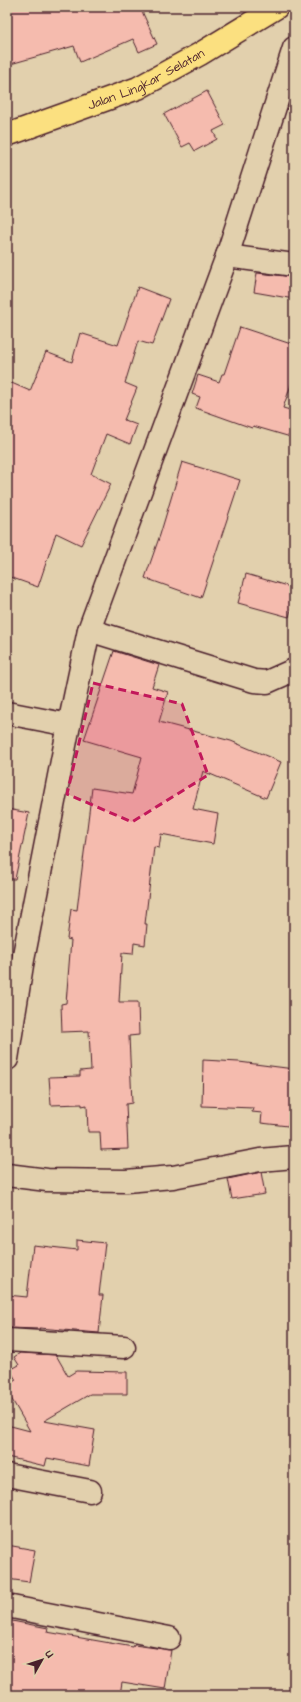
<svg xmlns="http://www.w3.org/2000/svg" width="301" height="1702" viewBox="0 0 301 1702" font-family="'Architects Daughter',sans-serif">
  <rect width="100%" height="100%" fill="#e2d0ad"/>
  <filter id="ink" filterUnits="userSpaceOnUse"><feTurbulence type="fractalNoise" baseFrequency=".025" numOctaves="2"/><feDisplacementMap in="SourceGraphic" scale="8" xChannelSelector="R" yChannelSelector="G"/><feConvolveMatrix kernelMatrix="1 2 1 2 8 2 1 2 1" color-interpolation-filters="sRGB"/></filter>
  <g filter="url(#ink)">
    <path fill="#f5bbae" stroke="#4a1f2b" d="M7 7H140L157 44 139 52 133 39 80 62 74 46 7 65Z
      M207 91 225 125 213 131 217 139 195 151 190 143 182 147 164 114Z
      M257 273 294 277V299L254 292Z
      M138 287 169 299 152 345 138 341 125 383 137 388 124 420 137 425 130 444 106 434 91 474 111 484 81 545 56 533 38 587 7 576V381L30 391 46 352 72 362 80 333 118 345Z
      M240 327 294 345V376L283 408 294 411V438L253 426 252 428 196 408 200 397 192 394 198 375 219 382 222 374H224Z
      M182 462 240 480 201 598 145 578 160 535Z
      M246 574 294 588V599L289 617 238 603Z
      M114 651 159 665 152 687 168 692 159 722 231 741 281 762 266 798 203 771 193 809 218 814 213 844 161 834 159 848 154 847 145 924H147L145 945 134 943 133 954 122 953 119 1002H138L139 1035 129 1036 132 1103 126 1104 128 1149 101 1150 100 1132H88L87 1105 82 1106V1104L51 1105 49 1077 80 1076V1071L91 1070 89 1031 62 1032 61 1004 66 1003 71 940 67 939 71 909 77 910 92 788 132 794 142 757 84 740Z
      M7 809 29 813 15 879H7Z
      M203 1060 239 1062 294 1069V1116H289L288 1126 261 1123 262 1113 252 1112 253 1108 202 1106Z
      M261 1172 265 1194 232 1199 228 1179Z
      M77 1240 105 1243 99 1295H103L99 1333 39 1328 40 1329 7 1328V1295L27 1297 33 1245 77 1250Z
      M20 1353 56 1355 68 1376 76 1371 127 1372V1394H90L44 1421 95 1430 89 1466 47 1458 45 1466 7 1457V1425L30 1431 7 1391V1385L16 1380 10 1370 19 1365 14 1357Z
      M7 1545 35 1550 29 1582 7 1579Z
      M7 1620 48 1628 47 1632 133 1647 134 1645 171 1650 165 1689 122 1682 120 1695H7Z"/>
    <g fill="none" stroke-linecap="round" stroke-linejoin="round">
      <g stroke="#4a1f2b" stroke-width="15">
        <path id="service" d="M7 965H22"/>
      </g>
      <g stroke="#4a1f2b" stroke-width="25">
        <path id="minor" d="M227 256 294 265
          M89 630 254 681 267 682 294 670
          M7 713 69 725
          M7 1175 47 1180 126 1181 173 1177 260 1160 294 1157
          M7 1340 124 1347
          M7 1475 90 1491
          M7 1606 169 1638"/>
      </g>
      <g stroke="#4a1f2b" stroke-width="25">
        <path id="tertiary" d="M7 1059 22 965 69 725 89 630 227 256 294 48"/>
      </g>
      <g stroke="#4a1f2b" stroke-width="25">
        <g id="trunk">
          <path id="s1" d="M7 135 138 88 200 54 277 7"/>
        </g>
      </g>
      <use href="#service" stroke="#e2d0ad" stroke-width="12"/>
      <use href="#minor" stroke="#e2d0ad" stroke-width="22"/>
      <use href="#tertiary" stroke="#e2d0ad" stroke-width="22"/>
      <use href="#trunk" stroke="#fbe080" stroke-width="22"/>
    </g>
  </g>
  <path fill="#c2185b" fill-opacity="0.2" stroke="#c2185b" stroke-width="3" stroke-dasharray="8 5" stroke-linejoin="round" d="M93 683 182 704 208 775 132 822 67 794Z"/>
  <g text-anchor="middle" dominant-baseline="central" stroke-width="3" stroke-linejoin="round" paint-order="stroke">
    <g font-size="13" fill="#4a1f2b" stroke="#e2d0ad">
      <text stroke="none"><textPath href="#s1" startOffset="150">Jalan Lingkar Selatan</textPath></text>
    </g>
  </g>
  <rect width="301" height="1702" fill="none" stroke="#e2d0ad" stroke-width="24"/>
  <rect x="12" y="12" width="277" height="1678" fill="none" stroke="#4a1f2b" stroke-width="1.5" filter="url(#ink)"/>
  <g transform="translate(42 1660) rotate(51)" stroke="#e2d0ad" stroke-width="3" paint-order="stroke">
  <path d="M0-3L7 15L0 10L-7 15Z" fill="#4a1f2b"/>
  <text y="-6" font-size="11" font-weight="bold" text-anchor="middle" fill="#4a1f2b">U</text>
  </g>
</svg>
